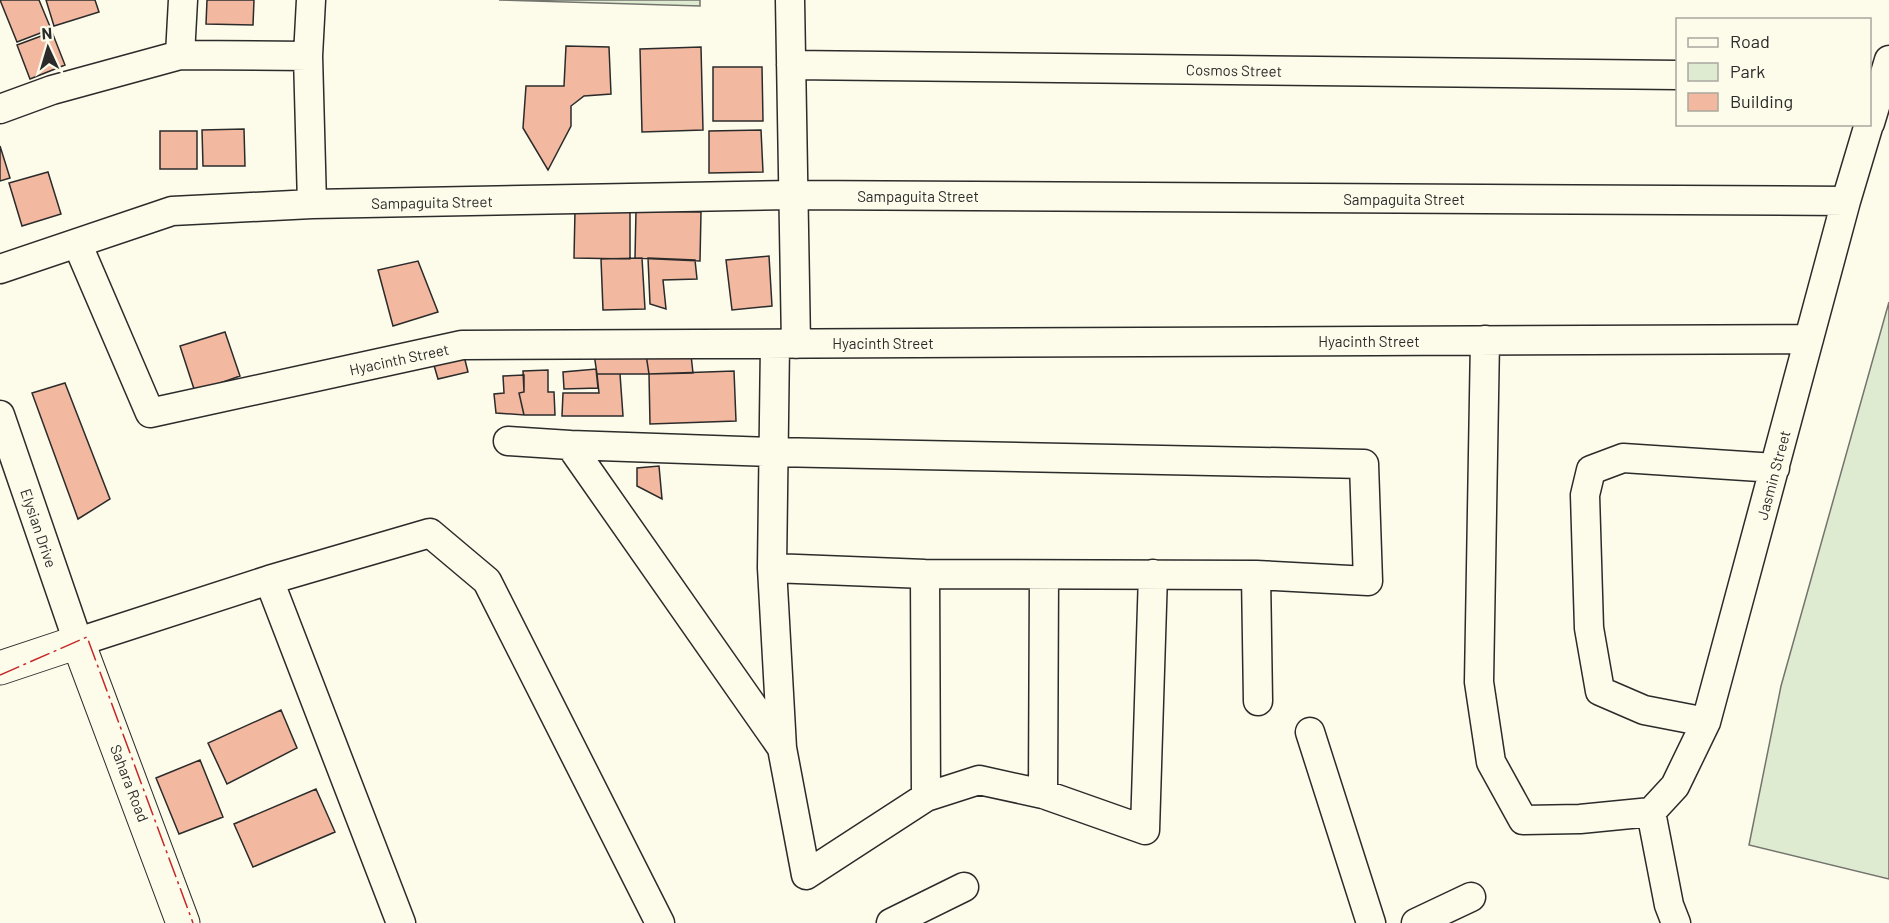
<svg xmlns="http://www.w3.org/2000/svg" width="1889" height="923" viewBox="0 0 1889 923" font-family="Barlow,sans-serif">
  <rect width="100%" height="100%" fill="#fdfbea"/>
  <path fill="#deebd1" stroke="#74746e" stroke-width="1.5" d="M499 0H700V6Z
    M1889 302V879L1749 845 1781 686Z"/>
  <path fill="#f2b8a0" stroke="#2b2b2b" stroke-width="1.5" d="M0 0H39L51 29 17 42Z
    M46 0H95L99 12 54 26Z
    M207 0H254L253 25 206 24Z
    M52 32 65 65 30 79 17 45Z
    M566 46 609 47 611 94 584 96 571 106V126L548 170 523 128 526 86H564Z
    M701 47 703 130 642 132 640 49Z
    M713 67H762L763 121H713Z
    M244 129 245 166H203L202 130Z
    M761 130 763 172 709 173V131Z
    M160 131H197V169H160Z
    M0 146 10 178 0 181Z
    M48 172 61 214 22 226 9 183Z
    M575 210 630 212V259L574 258Z
    M636 211 701 212 700 261 635 258Z
    M769 256 772 306 732 310 726 260Z
    M642 258 645 309 603 310 601 259Z
    M648 258 695 260 697 279 663 280 666 309 650 304Z
    M418 261 438 312 393 326 378 270Z
    M225 332 240 376 195 392 180 346Z
    M690 346 693 373 649 374 645 348Z
    M593 347 645 348 649 374H597Z
    M462 348 468 372 438 379 431 355Z
    M596 369 598 388 564 389 563 372Z
    M548 370V392H554L555 415H524L519 393 524 392 523 371Z
    M734 371 736 421 650 424 649 374Z
    M597 374H620L623 416H562L563 393H599Z
    M524 375V392L519 393 524 415 496 413 494 394 504 393 503 376Z
    M65 383 110 499 78 519 32 393Z
    M659 466 662 499 637 486V468Z
    M281 710 297 748 227 784 208 743Z
    M200 760 223 817 179 834 156 778Z
    M316 789 335 832 253 867 234 824Z"/>
  <g fill="none" stroke-linecap="round" stroke-linejoin="round">
    <g stroke="#2b2b2b" stroke-width="31">
      <path id="minor" d="M311 0 308 56 312 204
        M790 0 796 344
        M180 55 183 0
        M791 65 1678 75
        M0 109 52 90 180 55 308 56
        M1870 123 1889 60
        M77 243 150 413 462 345 1809 339
        M0 269 172 211 312 204 793 195 1846 201
        M1485 340 1479 682 1491 762 1523 820 1580 819 1651 812
        M775 344 772 568 782 748 806 875 926 797 979 780 1043 794 1145 830 1153 574
        M0 415 78 642 269 580 430 533 487 581 660 923
        M508 441 570 445
        M772 568 925 574 1256 575 1368 581 1364 464 773 452 570 445 782 748
        M925 574 926 797
        M1256 575 1258 701
        M269 580 401 923
        M1706 722 1644 710 1600 691 1589 628 1585 495 1591 470 1623 458 1775 468
        M1310 732 1371 923
        M1043 794 1044 575
        M1651 812 1675 786 1706 722 1846 201 1869 124
        M1651 812 1669 905 1676 923
        M891 923 964 887
        M1416 923 1471 897"/>
    </g>
    <g stroke="#2b2b2b" stroke-width="35">
      <path id="secondary" d="M0 668 78 642 183 923"/>
    </g>
    <use href="#minor" stroke="#fdfbea" stroke-width="28"/>
    <use href="#secondary" stroke="#fdfbea" stroke-width="33"/>
    <path stroke="#c62828" stroke-width="1.5" stroke-dasharray="21 4.5 3 4.5" stroke-linecap="butt" d="M0 675 87 637 193 923"/>
  </g>
  <g text-anchor="middle" dominant-baseline="central" stroke-width="4.5" stroke-linejoin="round" paint-order="stroke">
    <g font-size="15" fill="#2b2b2b" stroke="#fdfbea">
      <text transform="translate(1234 70) rotate(1)">Cosmos Street</text>
      <text x="918" y="196">Sampaguita Street</text>
      <text x="1404" y="199">Sampaguita Street</text>
      <text transform="translate(432 202) rotate(-1)">Sampaguita Street</text>
      <text x="1369" y="341">Hyacinth Street</text>
      <text x="883" y="343">Hyacinth Street</text>
      <text transform="translate(399 359) rotate(-12)">Hyacinth Street</text>
      <text transform="translate(1773 475) rotate(-75)">Jasmin Street</text>
      <text transform="translate(39 528) rotate(71)">Elysian Drive</text>
      <text transform="translate(130 783) rotate(69)">Sahara Road</text>
    </g>
  </g>
  <rect x="1676" y="18" width="195" height="108" fill="#fdfbea" stroke="#a9a89e" stroke-width="1.5"/>
  <rect x="1688" y="38" width="30" height="9" fill="#fdfbea" stroke="#a9a89e" stroke-width="1.5"/>
  <text x="1730" y="48" font-size="18" fill="#2b2b2b">Road</text>
  <rect x="1688" y="63" width="30" height="18" fill="#deebd1" stroke="#a9a89e" stroke-width="1.5"/>
  <text x="1730" y="78" font-size="18" fill="#2b2b2b">Park</text>
  <rect x="1688" y="93" width="30" height="18" fill="#f2b8a0" stroke="#a9a89e" stroke-width="1.5"/>
  <text x="1730" y="108" font-size="18" fill="#2b2b2b">Building</text>
  <g transform="translate(48 48) rotate(356)" stroke="#fdfbea" stroke-width="4.5" paint-order="stroke">
  <path d="M0-4.5L10 22L0 15L-10 22Z" fill="#2b2b2b"/>
  <text y="-9" font-size="16" font-weight="bold" text-anchor="middle" fill="#2b2b2b">N</text>
  </g>
</svg>
